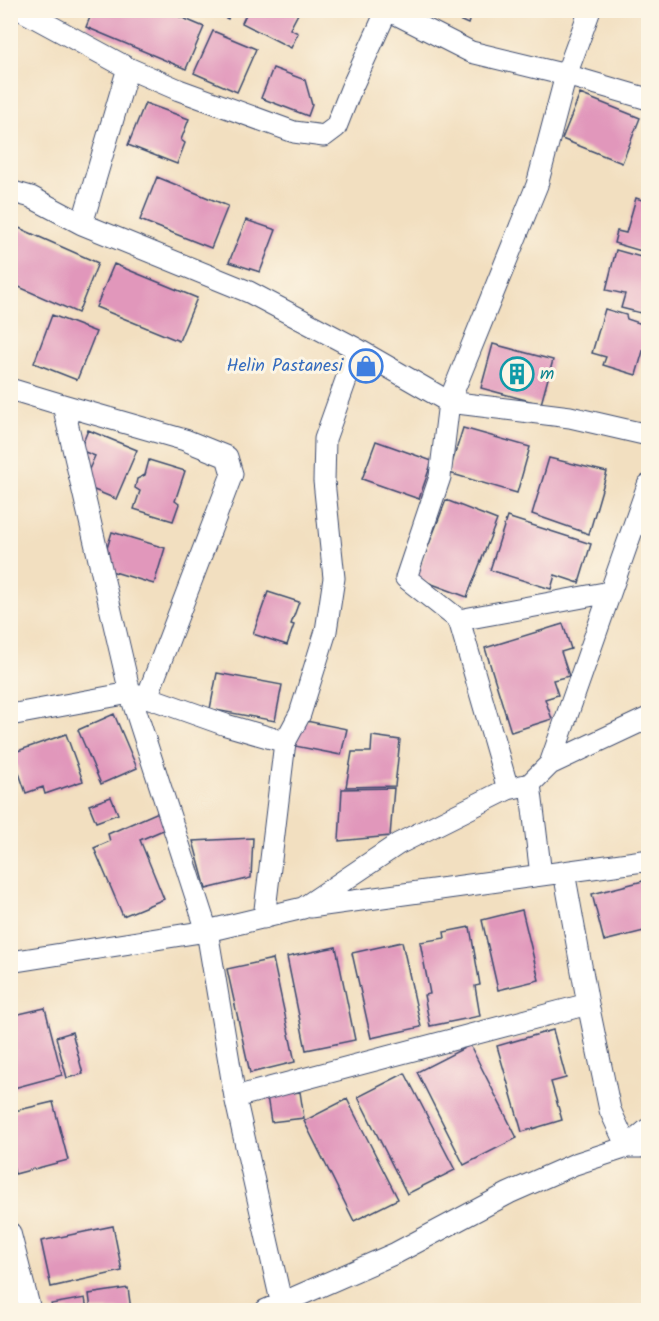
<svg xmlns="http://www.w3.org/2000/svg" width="659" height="1321" viewBox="0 0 659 1321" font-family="Kalam,sans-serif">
  <rect width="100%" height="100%" fill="#fcf5e5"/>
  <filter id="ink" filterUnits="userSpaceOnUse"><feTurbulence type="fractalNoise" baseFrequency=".0167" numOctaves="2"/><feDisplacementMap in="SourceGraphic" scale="12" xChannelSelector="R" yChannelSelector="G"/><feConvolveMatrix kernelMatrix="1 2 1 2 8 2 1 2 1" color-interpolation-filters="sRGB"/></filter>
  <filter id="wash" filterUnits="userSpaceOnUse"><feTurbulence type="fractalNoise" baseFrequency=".008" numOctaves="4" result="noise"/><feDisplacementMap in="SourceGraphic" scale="24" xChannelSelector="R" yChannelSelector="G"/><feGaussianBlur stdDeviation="1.35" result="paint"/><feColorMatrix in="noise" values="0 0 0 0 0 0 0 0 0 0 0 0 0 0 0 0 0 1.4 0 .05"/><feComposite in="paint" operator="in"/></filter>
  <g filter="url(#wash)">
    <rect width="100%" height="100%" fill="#f2dfc0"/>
    <g id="blocks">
      <path fill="#e197bb" d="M93 10H164L204 27 186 69 86 27Z
        M209 10H231L228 19Z
        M248 10H300L290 29 298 33 291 48 242 23Z
        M451 10H473L468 24 457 19 459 13 451 12Z
        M213 31 256 49 237 92 194 73Z
        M273 68 305 80 312 105 308 116 261 98Z
        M580 94 640 118 622 163 562 139Z
        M145 103 189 119 181 140 185 143 177 164 128 145Z
        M157 177 228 206 211 248 140 220Z
        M636 198 648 202V253L614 243 617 231 626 233Z
        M246 220 276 230 260 272 229 262Z
        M10 224 98 263 78 313 10 283Z
        M616 250 648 259V299L645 298 641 313 621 308 625 294 606 290Z
        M114 264 197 298 179 341 96 307Z
        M605 309 626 315 627 319 648 326V334L636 375 603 365 606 357 592 353Z
        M52 315 96 332 77 380 34 363Z
        M493 344 553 360 541 404 481 388Z
        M463 428 530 447 517 493 449 473Z
        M88 430 137 450 116 499 82 485 95 456 80 450Z
        M376 441 432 461 419 499 362 479Z
        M549 458 607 472 589 534 532 514Z
        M149 460 185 471 175 501 179 504 173 521 134 509 140 491 135 488 137 479 145 475Z
        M446 500 497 520 467 597 416 578Z
        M507 517 591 544 579 583 555 575 551 589 490 570Z
        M112 532 165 548 154 584 101 568Z
        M268 592 299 602 291 624 294 625 287 645 253 634Z
        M563 624 571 649 561 652 569 676 553 680 558 695 545 699 552 719 511 732 485 648Z
        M217 673 282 685 275 721 210 709Z
        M114 714 137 768 101 784 78 730Z
        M301 720 347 729 341 755 295 746Z
        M66 734 83 781 45 794 43 787 26 793 12 753Z
        M372 736 400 740 395 786 346 787 352 752H371Z
        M394 788 390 836 339 841 342 789Z
        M111 797 118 814 96 822 89 805Z
        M163 810 170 827 140 840 164 899 123 916 94 848 110 841 108 834Z
        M253 838 251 878 206 889 193 841Z
        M647 880 648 885V930L604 941 592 894Z
        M522 910 539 980 498 990 482 920Z
        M470 927 480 985 475 986 480 1016 430 1026 424 995 430 994 420 942 445 938 444 932Z
        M402 942 421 1027 371 1038 352 953Z
        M336 947 355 1040 306 1050 287 957Z
        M273 959 295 1062 250 1073 227 969Z
        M45 1008 62 1075 10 1089V1016Z
        M553 1030 566 1078 551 1082 562 1120 522 1132 497 1046Z
        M72 1032 83 1074 67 1078 56 1037Z
        M470 1045 517 1138 464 1165 417 1072Z
        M405 1073 455 1170 407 1194 358 1097Z
        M300 1092 304 1118 271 1122 267 1096Z
        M347 1099 398 1199 354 1221 304 1121Z
        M53 1102 68 1160 15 1174 10 1155V1112Z
        M113 1226 122 1271 51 1287 41 1241Z
        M128 1288 131 1310H91L89 1294Z
        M85 1298 87 1310H52L51 1304Z"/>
    </g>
  </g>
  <g filter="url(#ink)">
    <use href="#blocks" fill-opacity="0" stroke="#3b496d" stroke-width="1.5"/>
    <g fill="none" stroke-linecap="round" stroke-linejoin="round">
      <g stroke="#3b496d" stroke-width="23">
        <path id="minor" d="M21 10 128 68 179 90 294 132 324 136 336 127 351 89 387 10
          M388 10 471 52 566 75 648 99
          M10 191 31 197 82 224 249 292 357 349 449 402 570 417 648 435
          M82 224 128 68
          M10 389 63 405 185 440 227 457 232 474 147 697
          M63 405 130 693 207 931 235 1097 283 1310
          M459 620 610 592
          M10 715 130 693 147 697 226 725 285 742
          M550 764 648 485
          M530 784 541 875
          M508 789 459 620 406 578 440 477 449 402 537 185 566 75 590 10
          M564 872 588 1004 610 1110 627 1147H640
          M310 907 643 861
          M264 918 285 742 300 714 326 631 334 578 324 481 325 439 357 349
          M10 962 207 931 303 908 398 844 508 789 530 784 550 764 648 718
          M235 1097 588 1004
          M10 1233 30 1310
          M266 1310 396 1253 509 1193 575 1164 627 1147 648 1129"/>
      </g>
      <use href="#minor" stroke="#fff" stroke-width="21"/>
    </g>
  </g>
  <defs>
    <g id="shop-ring" transform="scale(1.725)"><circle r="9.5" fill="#fcf5e5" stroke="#3f7fe0" stroke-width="1.5"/><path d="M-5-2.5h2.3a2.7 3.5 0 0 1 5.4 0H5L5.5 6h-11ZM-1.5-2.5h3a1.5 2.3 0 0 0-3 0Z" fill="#3f7fe0"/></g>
    <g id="building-ring" transform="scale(1.725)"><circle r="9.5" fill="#fcf5e5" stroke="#0f9aa8" stroke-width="1.5"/><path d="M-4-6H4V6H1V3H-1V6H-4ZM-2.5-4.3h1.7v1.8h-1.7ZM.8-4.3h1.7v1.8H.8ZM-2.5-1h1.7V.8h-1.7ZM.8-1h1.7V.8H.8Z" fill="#0f9aa8"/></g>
  </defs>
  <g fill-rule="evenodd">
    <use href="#shop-ring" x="366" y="366"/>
    <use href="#building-ring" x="517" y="374"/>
  </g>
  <g text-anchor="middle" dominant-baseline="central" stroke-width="6" stroke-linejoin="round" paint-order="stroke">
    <g font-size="18" fill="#366cbe" stroke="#fcf5e5" text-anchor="end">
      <text x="343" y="366">Helin Pastanesi</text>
    </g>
    <g font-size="18" fill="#0d838f" stroke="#fcf5e5" text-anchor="start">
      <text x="540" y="374">m</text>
    </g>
  </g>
  <rect width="659" height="1321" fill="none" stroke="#fcf5e5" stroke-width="36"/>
</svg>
